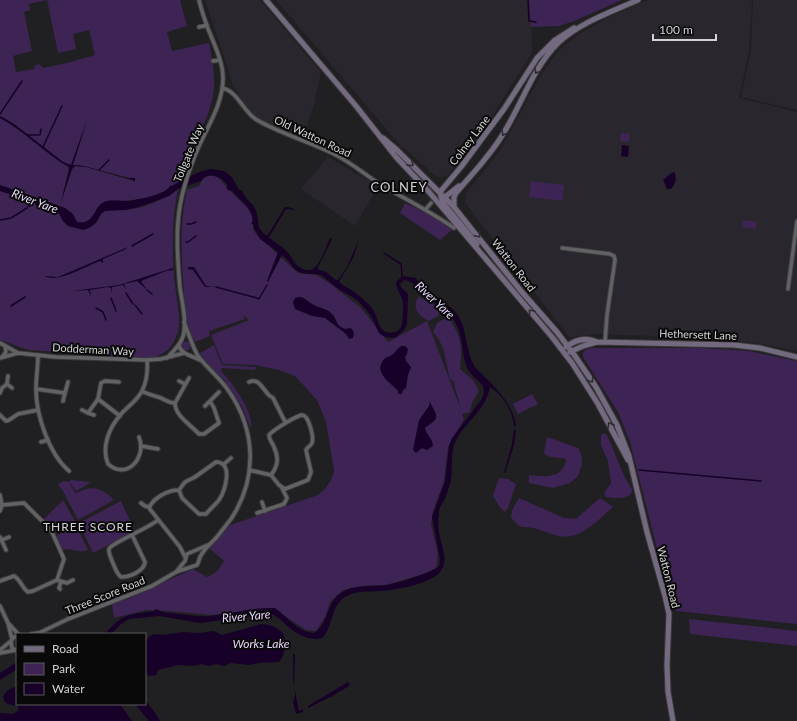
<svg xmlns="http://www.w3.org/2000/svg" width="797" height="721" viewBox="0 0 797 721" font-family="Lato,sans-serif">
  <rect width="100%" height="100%" fill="#201f22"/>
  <path fill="#2a262e" d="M205 0H260L321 72 314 105 303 137 260 120 251 114 245 105 233 85 229 72Z
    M276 0H622L574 21 559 26 531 27 532 53 488 123 447 176 437 177 399 144Z
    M648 0H752L749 52 739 98 797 112V351L761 344 718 338 596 334 569 337 465 203 466 193 499 152 542 73 559 50 579 34 607 18Z
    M753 0H797V110L741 97 751 51Z
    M328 157 378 186 355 226 301 189Z"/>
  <path fill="#3d2454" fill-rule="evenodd" d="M0 0H180L187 26 167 32 172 51 209 43C215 73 218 92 205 121 200 133 193 143 189 155 186 162 184 177 179 181 178 183 174 185 172 186L171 185C164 196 136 200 123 201 117 201 110 200 104 202 94 210 93 225 77 222L72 214 65 208 0 185V118C25 131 44 153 69 167L61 202 72 169 75 166 86 167 134 181V179L79 165H73L87 122 71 165H70L63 162 14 124 0 116ZM47 0 58 53 76 49 73 34 89 30 95 55 67 63 43 68 39 64 35 65 34 69 16 72 13 56 32 51 24 12 30 10 29 4Z
    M529 0H622L574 21 559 26 531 27Z
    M621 133 630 134 629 142 620 141Z
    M210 175 218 177 232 193 246 206 252 215 253 230 259 237 298 273 316 275 331 284 361 308 388 342 427 321 460 407C459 398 455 391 454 382L450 379C445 361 446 346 433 332L437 323 444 319 450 320C462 337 462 349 460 369L473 380 479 391 472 403 470 412 462 414 464 419 448 447 444 481 433 511 431 524 438 555 436 568 427 573 386 585 363 586 343 590 330 602 325 617 316 631 306 630 273 608 211 615 168 611 146 610 114 618 112 603 127 599 193 569 207 577C216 574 219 569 224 561L209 548 230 525 318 495C326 489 333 480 334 470L326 422 317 400 295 376 279 370 255 365 223 364 211 335 249 320 243 315 245 319 209 331 210 336 195 342C184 323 185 301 183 279 181 249 180 220 187 190L199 186 203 178Z
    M531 181 564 185 562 201 529 197Z
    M178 189C172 218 172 247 174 277 175 290 182 320 178 332 173 347 165 356 149 358L28 350 0 340V191L34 202 37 206C43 204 54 208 58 212 62 216 63 221 68 226L98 220C100 217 101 213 103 212 109 208 119 210 125 210 144 208 164 200 178 189Z
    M405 203 433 216 452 230 440 240 400 213Z
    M743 220 756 222V229L742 227Z
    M419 296C423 301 428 300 433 304 437 307 436 309 441 311L438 316 429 321C418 316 411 307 419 296Z
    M181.5 346a4.5 4.5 0 1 1 9 0a4.5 4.5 0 1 1-9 0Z
    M214 345 222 365 256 367 255 370 222 368 221 371C232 383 253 410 251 427H250L242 407 225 381 199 354Z
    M590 348H703L749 351 797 361V624L677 611 672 608 630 442 618 412 583 357V353L585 350Z
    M532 394 538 404 518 414 513 404Z
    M603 433 606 434C616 452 620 472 632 489L631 494C624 500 614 498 606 497L604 493 611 483 608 461 601 445V436Z
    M547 437 578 448 581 453 582 464 578 476 570 483 553 488 529 483V475C544 477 564 479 566 459 558 457 550 459 544 453Z
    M499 478 508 479 516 484 508 508 505 512 499 506 493 496Z
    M71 480 91 482 77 491 75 490 69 481Z
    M65 481 69 482 74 491 76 493C93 485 101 487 114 500L78 520 62 489H61L58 484Z
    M519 498 564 518 576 519 600 498 613 507C598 520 580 541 558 536 551 534 544 531 537 529 523 525 521 531 511 517L512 510Z
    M63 500 75 521 54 533 43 520Z
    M121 501 135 531 93 553 79 523Z
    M76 525 88 550C77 554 72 547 62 550L56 536Z
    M689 619 797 631V646L690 634Z"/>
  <path fill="#180129" d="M0 116 14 124 63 162 71 165 86 122 73 165 84 166 127 178H135V182L133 180 86 167 75 166 72 169 61 202 69 171V167C44 153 25 131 0 118Z
    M622 145 629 146 628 157 621 156Z
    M211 169 224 171 232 177 238 188 242 191 246 198 253 205 257 213 259 228 265 235H268L285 207H288L294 209 293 210 289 209H286L269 237C274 243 283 246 288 253 292 257 293 262 297 265 317 283 324 250 330 238L332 239 317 269 326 272 336 280H338L347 267 360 237 353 258 339 282C348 289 358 293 366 302 369 304 372 308 374 311 379 321 379 336 395 332 399 331 401 328 402 323 403 316 404 305 402 299 400 293 396 288 396 282L402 276 416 278C419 283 421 288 425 291 435 299 450 304 457 314 468 330 465 351 475 367 492 385 512 400 516 426H514C512 410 504 396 490 387 486 410 466 421 456 440 450 452 453 466 451 479 450 485 447 493 445 499 442 504 439 507 439 513 438 521 438 529 440 537 442 549 449 561 440 572 430 584 396 590 381 591 368 592 356 590 345 597 331 605 333 628 322 638 308 642 293 632 283 622 278 618 276 615 270 614L200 623 160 616 129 619 120 625 111 634H105C123 613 128 615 154 611L156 609C162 613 172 613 179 614 190 615 200 617 210 616 232 614 253 607 275 608 287 617 298 632 314 633 329 624 326 602 341 593 353 584 371 587 386 585 402 582 420 576 435 569L439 566 440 559 432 517 445 481 449 446 452 438 481 400 484 393 483 386C478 379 468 374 466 365 461 349 463 331 452 318 447 312 439 305 433 302 429 299 425 299 422 295 416 289 415 281 404 280L400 284 401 287 408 294 407 324 404 330 395 338C374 338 379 327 370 315 367 310 362 305 358 301 351 295 344 293 337 288 331 284 327 278 320 275 313 273 305 275 299 272 290 267 289 259 282 255L268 282 267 281 278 252 260 239 255 230 253 224H251L253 221C252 207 240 201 232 191L228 190 226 187 228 186C223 178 209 170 201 181L178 189 169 196 139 207 125 210 105 211 101 214 96 223 89 228 83 230 68 226 63 221 58 212 41 205 37 206 34 202 0 191V185L65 208 73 214 77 222C97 226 92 204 107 201 114 200 122 201 129 201 139 199 167 195 171 185L172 186C183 179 198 171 211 169Z
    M674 172C678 178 675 185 671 189H667L663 180 670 174Z
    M128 247 124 250 103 259V263L100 261C88 265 57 284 45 276L58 277Z
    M188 267H194L206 286 216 287H205L193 270 188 269Z
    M173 268V270L166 271 141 281 147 290 137 281 124 284 126 290 123 285 112 287 111 294V288L108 287 90 290 91 297 88 290 72 291 119 285Z
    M299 297C305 297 307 301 312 304 318 308 327 308 332 314 338 320 335 326 346 329L350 328 352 329 354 333 353 338 349 339 346 334 325 318 312 316 295 309 293 302 295 298Z
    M402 346H405L408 349 407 354 405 357 406 361 411 367 408 375 406 388 403 390 402 394H398V391C391 383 382 379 380 368 384 354 387 360 394 353 397 350 397 348 402 346Z
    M430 401C431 407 439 414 435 420 433 423 428 425 425 428 426 435 433 438 433 446L427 450 422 448 416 453 413 450 419 420 429 406Z
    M514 429 516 430 514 445 505 473H504L512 444Z
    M261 624C275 625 287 630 285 647 284 653 283 657 279 662L259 663 249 665 231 663 224 666 216 664 209 666 202 664 193 666 178 665 158 670 156 675 149 676 147 675 145 665V644L148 638 153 634 163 635 183 632 199 633 214 631 222 635Z
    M293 654H295L294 686 299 711 303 709V712L296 714 293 702 295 695 293 678Z
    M17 662V669L0 680V673Z
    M348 682 350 685C344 690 337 692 332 697H330L308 708V706Z
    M17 686V704H120L132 721H0V713L13 714 19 710 18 706 7 704 4 701 3 696 8 690Z
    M145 700 156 714 160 721H149L135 704H145Z"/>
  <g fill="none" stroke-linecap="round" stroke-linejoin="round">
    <path stroke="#180129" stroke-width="1.5" d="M528 0 529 21 536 22
      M0 114 22 81
      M28 135H40L41 129
      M43 147 62 106
      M99 170 109 160
      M28 207 34 202
      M0 220 11 218 27 208
      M187 224H191L196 222
      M186 242H188L196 236
      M132 246 153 234
      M384 253 401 264 402 276
      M216 287 253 297
      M147 290 152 294
      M126 293 133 304
      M254 297 259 299 267 285
      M111 298 116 311
      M135 305 142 314
      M11 306 25 297
      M96 308 103 312 106 320
      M639 470 761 481"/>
    <g stroke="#3a393b" stroke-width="5.5">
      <path id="street" d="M199 27 207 25
        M213 61 220 60
        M222 88C238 91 243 112 257 120 281 134 308 141 332 153 349 161 363 173 378 183 403 198 430 211 454 228
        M426 209 431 203
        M562 248 610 254 614 256 615 260 607 315 605 342
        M788 289 797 221
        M0 343 18 353
        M179 345C180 354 193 356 200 360
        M38 355C38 366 36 378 36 389 36 415 49 454 69 471
        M2 357 6 352 5 346
        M0 358 18 353 56 357 147 360 161 359 184 353
        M167 358C173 352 179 346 182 339 188 326 182 302 180 288 178 266 176 244 178 222 180 195 188 171 199 146 209 124 223 103 223 78 223 61 213 42 207 26 204 17 201 9 199 0
        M179 381 185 384
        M119 382 105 381 101 383 98 399 120 416
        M249 382C259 378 262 388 268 394 271 398 270 395 273 398 276 403 282 417 286 423
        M7 384 12 388
        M36 389 65 393 68 382
        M142 391C147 394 152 395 158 397 165 399 168 403 175 403 175 416 191 425 199 434H204L219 423 214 408 210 401 219 392
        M0 393 2 388 7 384 8 376
        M63 401 65 393
        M175 403 189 378
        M205 406 210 401
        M82 410 88 413 98 399
        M88 413 94 415
        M0 415 6 421 9 420 18 414 38 410
        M139 437C147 457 127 481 108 464 101 447 109 428 121 414 128 406 137 401 142 391 147 381 148 371 147 360
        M41 442 48 440
        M141 446 158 449
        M216 462C234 462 225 491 219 500 215 505 210 509 206 514H199L182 498 179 490 185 482 195 477Z
        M224 464 231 458
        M249 470 271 475 279 485 285 489 308 480 311 472 306 450C307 447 311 446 312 443 314 438 309 415 302 415 296 416 273 430 269 435 269 440 272 442 274 447 279 458 278 466 271 475
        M179 490C168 490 153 498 149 508L180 547 185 557
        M0 495 2 505 0 511
        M262 502 265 511
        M141 503 145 506 149 507
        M257 513 284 504 287 498 282 488
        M132 535 145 562C144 571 130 577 121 577 116 573 115 567 112 561 111 557 108 553 109 549 111 543 149 528 158 520
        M0 537 6 550
        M2 540 9 537
        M176 572 185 561 187 554 208 545
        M57 580 67 583 73 580
        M0 581 14 576C21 580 22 588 28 592L33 591 57 580 64 559 51 530 24 503 2 505
        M60 589 59 588 61 582
        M0 606 8 623 12 639
        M9 624 18 634
        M31 634 38 633
        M37 634 68 619 152 586 176 572 197 565C199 562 199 559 200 557 204 549 210 544 216 538 221 532 226 525 231 519 258 478 256 430 228 390 220 378 207 368 198 356 193 348 188 332 184 322
        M0 650 11 641
        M15 650 12 648 11 641 14 637 17 636
        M0 653 16 650"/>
    </g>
    <g stroke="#3a393b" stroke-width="7">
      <path id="secondary" d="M266 0 356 106 396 157 429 192 552 337 572 363 598 404 628 460
        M383 138 397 150 454 207 521 291 557 332 575 356 596 387 617 425 629 456 647 532 665 596 669 614 667 665 668 692 673 721
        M440 192 461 167 504 109 537 58 555 40 574 28
        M440 192 441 197 444 204 477 244
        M445 197 459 186
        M454 207V197L456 193C472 174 490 156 503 134 522 104 532 69 558 43 579 23 611 12 638 0
        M566 347C575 340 586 337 597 342L734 345 760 348 797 357
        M570 352 583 346 597 342"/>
    </g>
    <use href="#street" stroke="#626164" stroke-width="3.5"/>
    <use href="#secondary" stroke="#746a7f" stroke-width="5"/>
  </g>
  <defs><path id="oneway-chevron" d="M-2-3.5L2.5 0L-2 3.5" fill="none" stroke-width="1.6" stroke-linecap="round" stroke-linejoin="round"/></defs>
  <g stroke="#2f2b33">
    <use href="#oneway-chevron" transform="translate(537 71) rotate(122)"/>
    <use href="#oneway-chevron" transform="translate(504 133) rotate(121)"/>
    <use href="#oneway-chevron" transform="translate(411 164) rotate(44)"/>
    <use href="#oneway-chevron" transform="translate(478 235) rotate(52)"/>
    <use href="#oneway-chevron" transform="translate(531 312) rotate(-130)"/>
    <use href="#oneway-chevron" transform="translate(591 380) rotate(57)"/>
    <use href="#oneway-chevron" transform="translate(610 425) rotate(-119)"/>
  </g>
  <g text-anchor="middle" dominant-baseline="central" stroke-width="4" stroke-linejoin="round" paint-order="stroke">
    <g font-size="11" fill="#d2d1d3" stroke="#0a090a">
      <text transform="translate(313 136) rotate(25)">Old Watton Road</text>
      <text transform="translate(469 140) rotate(-53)">Colney Lane</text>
      <text transform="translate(188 153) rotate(-68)">Tollgate Way</text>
      <text transform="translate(514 265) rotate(52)">Watton Road</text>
      <text transform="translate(698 334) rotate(2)">Hethersett Lane</text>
      <text transform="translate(93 349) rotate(3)">Dodderman Way</text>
      <text transform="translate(669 577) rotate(76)">Watton Road</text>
      <text transform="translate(105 595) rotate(-22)">Three Score Road</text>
    </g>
    <g font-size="12" font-style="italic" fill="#e6d5fa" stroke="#0a090a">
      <text transform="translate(35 201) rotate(21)">River Yare</text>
      <text transform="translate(435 300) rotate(43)">River Yare</text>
      <text transform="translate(246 616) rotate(-5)">River Yare</text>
      <text x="261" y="643">Works Lake</text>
    </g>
    <g font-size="12" letter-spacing="1" fill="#d2d1d3" stroke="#0a090a">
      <text x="88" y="526">THREE SCORE</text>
    </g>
    <g font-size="13" letter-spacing="1" fill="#d2d1d3" stroke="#0a090a">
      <text x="399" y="187">COLNEY</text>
    </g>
  </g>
  <rect x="16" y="633" width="130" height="72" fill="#0a090a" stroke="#5a595a"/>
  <rect x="24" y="646" width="20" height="6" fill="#746a7f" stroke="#5a595a"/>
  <text x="52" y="653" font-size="12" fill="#d2d1d3">Road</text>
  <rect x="24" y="663" width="20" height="12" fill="#3d2454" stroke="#5a595a"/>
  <text x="52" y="673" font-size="12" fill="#d2d1d3">Park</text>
  <rect x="24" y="683" width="20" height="12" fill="#180129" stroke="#5a595a"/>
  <text x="52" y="693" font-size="12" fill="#d2d1d3">Water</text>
  <path d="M653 34v6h63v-6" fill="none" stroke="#d2d1d3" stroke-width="2"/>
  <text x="659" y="34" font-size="12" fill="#d2d1d3" stroke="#0a090a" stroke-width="3" paint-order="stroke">100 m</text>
</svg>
